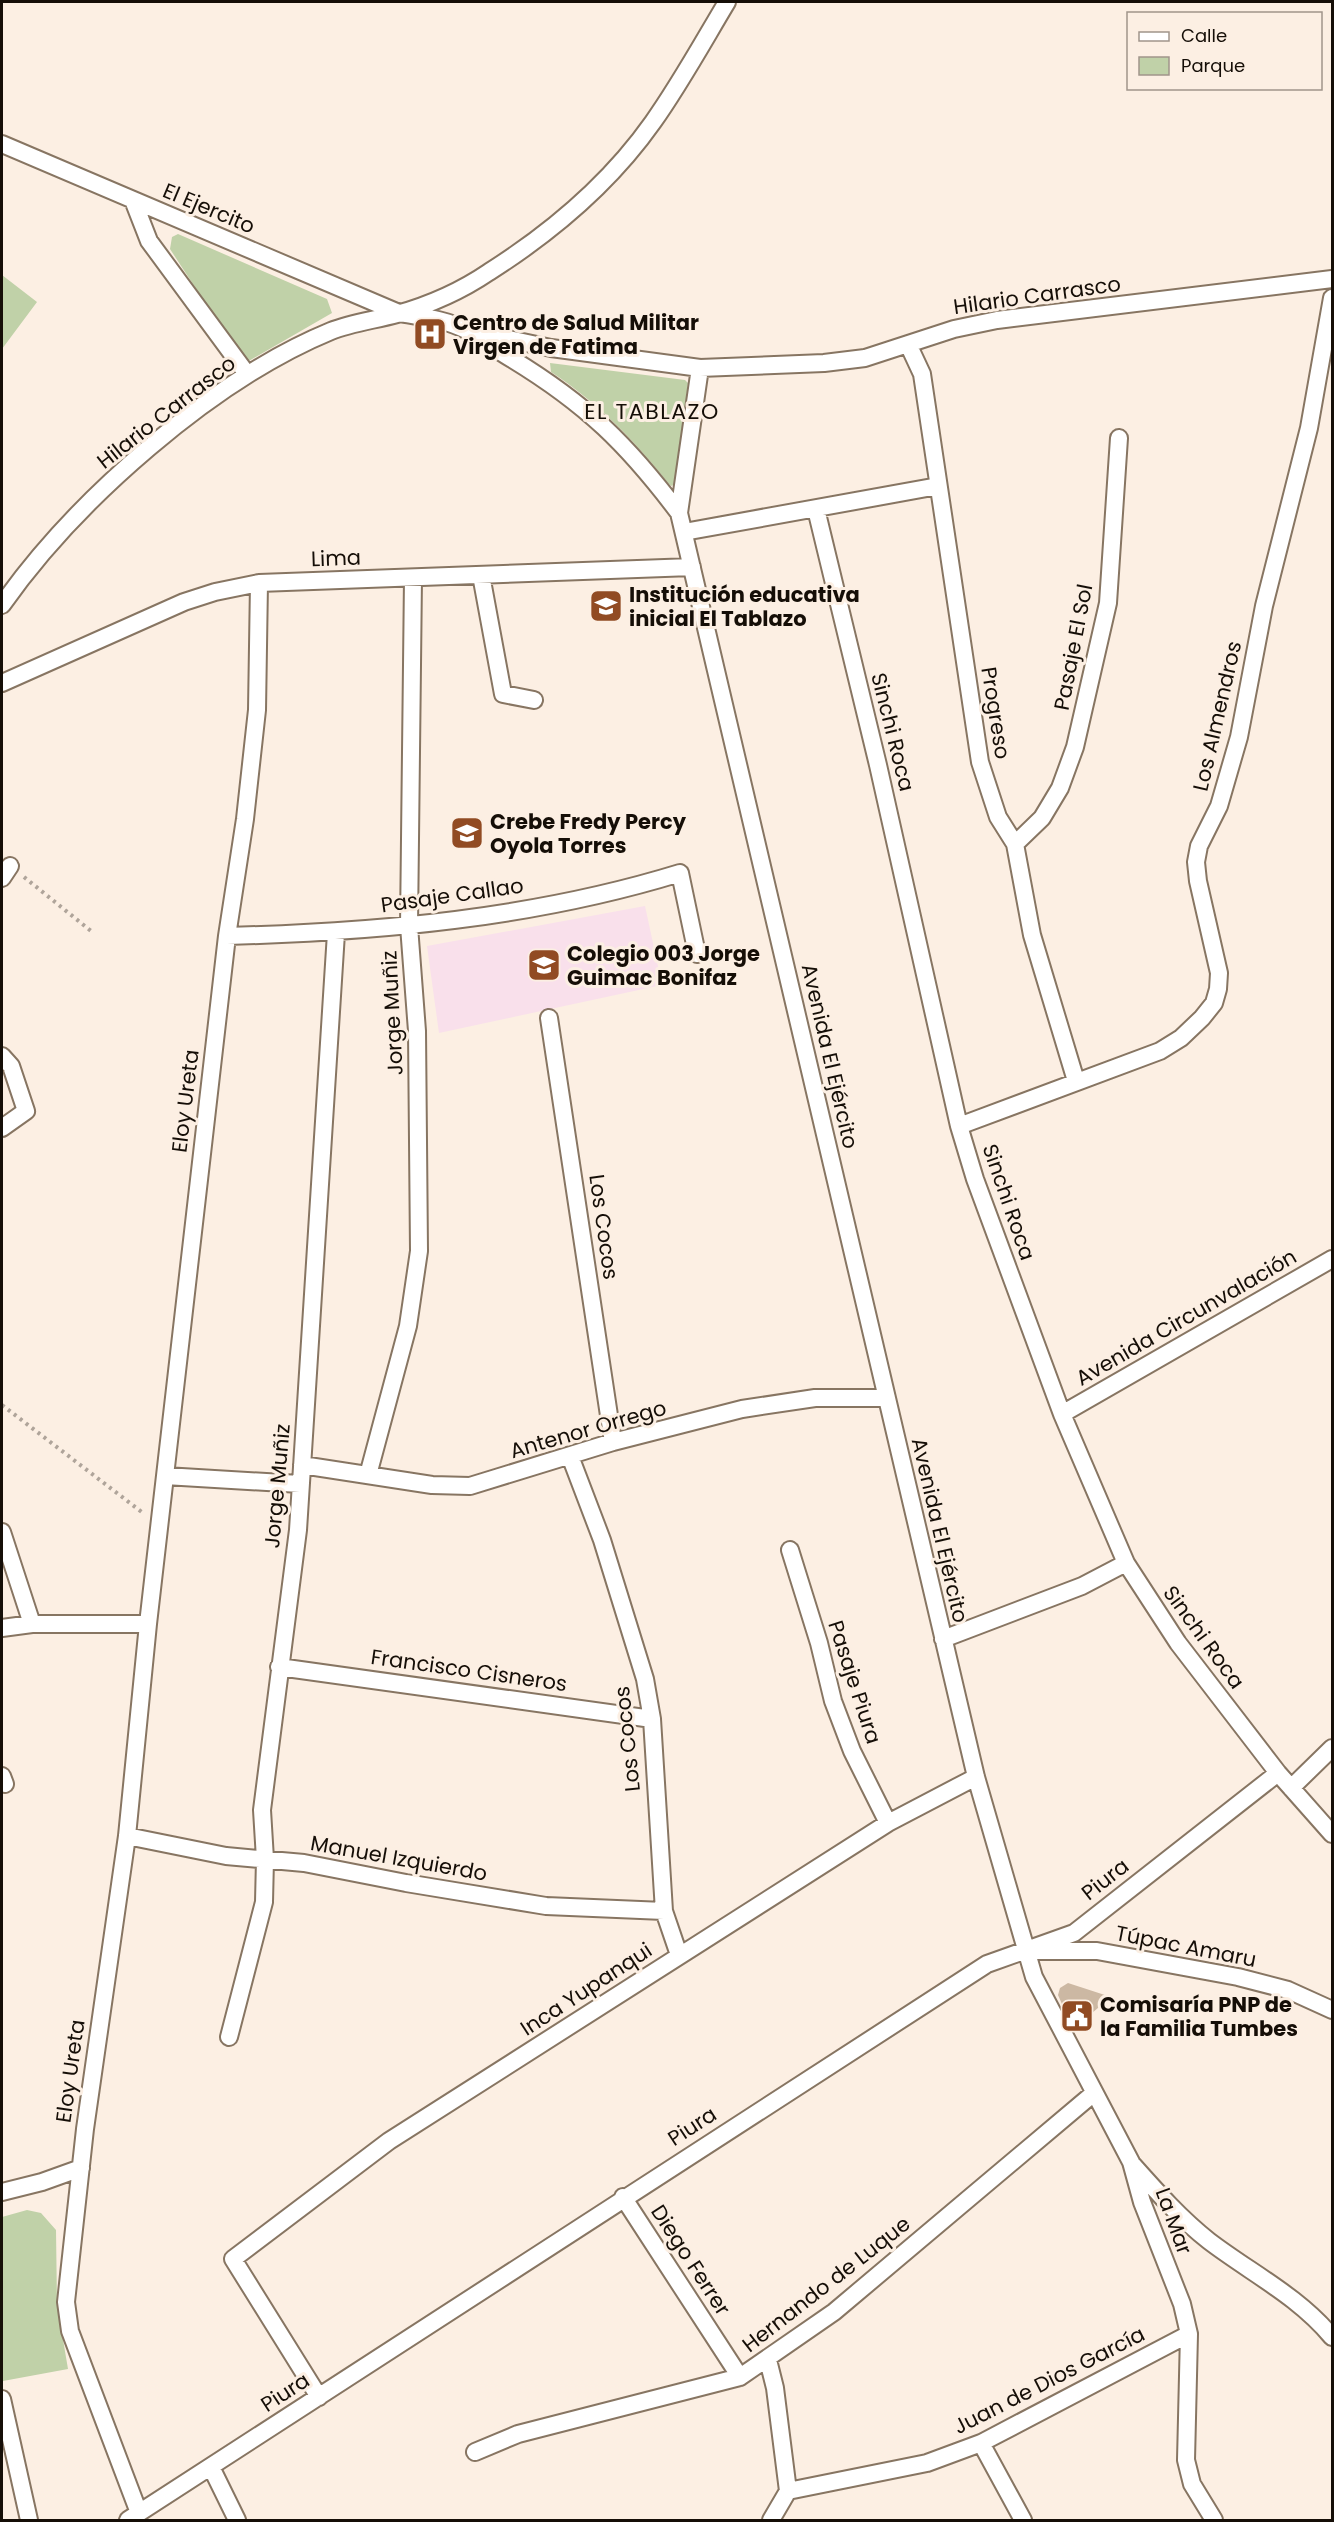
<svg xmlns="http://www.w3.org/2000/svg" width="1334" height="2522" viewBox="0 0 1334 2522" font-family="Poppins,sans-serif">
  <rect width="100%" height="100%" fill="#fcefe3"/>
  <path fill="#f9e0eb" d="M645 906 662 985 439 1033 427 946Z"/>
  <path fill="#c0d1a8" d="M178 234 327 299 332 313 247 362 240 356 170 249 172 237Z
    M2 275 37 302 2 349Z
    M550 363 685 380 688 383 676 484 671 486 668 483C633 439 598 403 551 372Z
    M27 2210 41 2213 56 2230 57 2304 68 2369 3 2381 2 2217Z"/>
  <path fill="#ccb8a3" d="M1068 1983 1111 1997 1073 2029 1058 1995 1060 1988Z"/>
  <g fill="none" stroke-linecap="round" stroke-linejoin="round">
    <g stroke="#877562" stroke-width="20">
      <path id="street" d="M2 144 399 313C421 317 445 319 466 330 482 338 496 350 512 359 586 404 627 444 679 513L976 1777 1034 1977 1131 2162 1142 2202 1182 2304 1189 2334 1186 2460 1192 2484 1214 2520
        M133 200 149 241 247 374
        M475 332 551 348 700 368 824 363 865 358 954 329 997 320 1332 279
        M908 344 922 374 980 762 998 817 1015 844 1032 935 1076 1081
        M816 509 878 765 959 1126 975 1179 1062 1414 1126 1563 1178 1643 1278 1773 1332 1834
        M679 513 700 368
        M684 532 938 486
        M481 575 503 694 534 700
        M2 605C75 501 212 380 331 331 351 323 375 320 397 314 429 305 461 291 489 272 552 232 610 183 653 122 680 84 703 42 727 2
        M2 683 184 602 215 592 259 583 692 567
        M1015 844 1042 818 1060 788 1075 747 1108 603 1119 438
        M2 878 10 866
        M227 936C379 932 534 918 680 873L697 954
        M549 1018 613 1442
        M2 1056 11 1066 26 1111 2 1128
        M959 1126 1160 1051 1181 1038 1202 1018 1214 1003 1218 989 1219 973 1198 881 1196 862 1199 846 1219 806 1239 737 1264 606 1309 428 1332 298
        M1062 1414 1332 1259
        M570 1456 602 1540 645 1679 652 1719 664 1911 679 1955
        M302 1465 432 1485 470 1486 613 1442 742 1409 815 1398H887
        M368 1475 408 1326 419 1251 417 1031 409 926 413 578
        M165 1476 300 1484
        M2 1532 32 1624
        M790 1550 819 1643 833 1701 852 1751 888 1823
        M2 1628 32 1624H148
        M943 1639 1082 1586 1126 1563
        M279 1667 652 1719
        M2 1776 5 1784
        M1291 1788 1332 1748
        M127 1836 226 1856 304 1863 406 1883 546 1906 664 1911
        M1037 1951H1097L1238 1977 1288 1990 1332 2010
        M229 2037 264 1902 265 1859 262 1810 298 1530 336 933
        M1133 2165C1157 2192 1181 2219 1209 2241 1251 2273 1298 2296 1332 2337
        M2 2192 42 2182 81 2168
        M623 2197 740 2377
        M768 2360 775 2388 788 2491 771 2520
        M319 2397 233 2259 389 2141 888 1823 976 1777
        M2 2399 29 2520
        M981 2443 1023 2520
        M475 2452 518 2434 740 2377 834 2312 1094 2093
        M211 2467 237 2520
        M788 2491 927 2463 981 2443 1189 2334
        M139 2513 70 2331 66 2302 85 2129 127 1836 148 1624 227 936 245 819 257 710 259 583
        M128 2520 987 1964 1074 1933 1278 1773"/>
    </g>
    <path stroke="#afa49a" stroke-width="4" stroke-dasharray="3 4.5" stroke-linecap="butt" d="M24 877 91 931
      M2 1405 143 1513"/>
    <use href="#street" stroke="#fff" stroke-width="16"/>
  </g>
  <defs>
    <g id="hospital-square" transform="scale(1.725)"><rect x="-9" y="-9" width="18" height="18" rx="4" fill="#914b23" stroke="#fcefe3"/><path d="M-5-5h3v3.5h4V-5h3V5h-3V1.5h-4V5h-3Z" fill="#fff"/></g>
    <g id="school-square" transform="scale(1.725)"><rect x="-9" y="-9" width="18" height="18" rx="4" fill="#914b23" stroke="#fcefe3"/><path d="M0-5L7-2L0 1L-7-2ZM-4 1L0 2.5L4 1V4Q0 6-4 4Z" fill="#fff"/></g>
    <g id="civic-square" transform="scale(1.725)"><rect x="-9" y="-9" width="18" height="18" rx="4" fill="#914b23" stroke="#fcefe3"/><path d="M-.6-6.5H3V-4.5H.6V-3L4-1V1h2V6H-6V1h2V-1L-.6-3ZM-1.2 2.5V6h2.4V2.5Z" fill="#fff"/></g>
  </defs>
  <g fill-rule="evenodd">
    <use href="#hospital-square" x="430" y="334"/>
    <use href="#school-square" x="606" y="606"/>
    <use href="#school-square" x="467" y="833"/>
    <use href="#school-square" x="544" y="965"/>
    <use href="#civic-square" x="1077" y="2016"/>
  </g>
  <g text-anchor="middle" dominant-baseline="central" stroke-width="6" stroke-linejoin="round" paint-order="stroke">
    <g font-size="21" fill="#150e07" stroke="#fcefe3">
      <text transform="translate(209 208) rotate(23)">El Ejercito</text>
      <text transform="translate(1037 295) rotate(-8)">Hilario Carrasco</text>
      <text transform="translate(166 412) rotate(-38)">Hilario Carrasco</text>
      <text transform="translate(336 558) rotate(-2)">Lima</text>
      <text transform="translate(1073 647) rotate(-79)">Pasaje El Sol</text>
      <text transform="translate(996 713) rotate(81)">Progreso</text>
      <text transform="translate(1217 716) rotate(-77)">Los Almendros</text>
      <text transform="translate(893 732) rotate(76)">Sinchi Roca</text>
      <text transform="translate(452 895) rotate(-8)">Pasaje Callao</text>
      <text transform="translate(392 1013) rotate(-93)">Jorge Muñiz</text>
      <text transform="translate(830 1056) rotate(77)">Avenida El Ejército</text>
      <text transform="translate(185 1101) rotate(-83)">Eloy Ureta</text>
      <text transform="translate(1009 1202) rotate(71)">Sinchi Roca</text>
      <text transform="translate(604 1227) rotate(82)">Los Cocos</text>
      <text transform="translate(1186 1317) rotate(-30)">Avenida Circunvalación</text>
      <text transform="translate(588 1429) rotate(-16)">Antenor Orrego</text>
      <text transform="translate(277 1486) rotate(-85)">Jorge Muñiz</text>
      <text transform="translate(940 1530) rotate(77)">Avenida El Ejército</text>
      <text transform="translate(1204 1637) rotate(54)">Sinchi Roca</text>
      <text transform="translate(469 1670) rotate(8)">Francisco Cisneros</text>
      <text transform="translate(855 1682) rotate(72)">Pasaje Piura</text>
      <text transform="translate(627 1739) rotate(-96)">Los Cocos</text>
      <text transform="translate(399 1858) rotate(10)">Manuel Izquierdo</text>
      <text transform="translate(1105 1879) rotate(-38)">Piura</text>
      <text transform="translate(1186 1946) rotate(11)">Túpac Amaru</text>
      <text transform="translate(586 1989) rotate(-33)">Inca Yupanqui</text>
      <text transform="translate(70 2071) rotate(-82)">Eloy Ureta</text>
      <text transform="translate(692 2126) rotate(-33)">Piura</text>
      <text transform="translate(1174 2221) rotate(70)">La Mar</text>
      <text transform="translate(691 2260) rotate(57)">Diego Ferrer</text>
      <text transform="translate(826 2284) rotate(-38)">Hernando de Luque</text>
      <text transform="translate(1049 2380) rotate(-27)">Juan de Dios García</text>
      <text transform="translate(285 2392) rotate(-33)">Piura</text>
    </g>
    <g font-size="21" font-weight="bold" fill="#150e07" stroke="#fcefe3" text-anchor="start">
      <text x="453" y="322">Centro de Salud Militar<tspan x="453" dy="24">Virgen de Fatima</tspan></text>
      <text x="629" y="594">Institución educativa<tspan x="629" dy="24">inicial El Tablazo</tspan></text>
      <text x="490" y="821">Crebe Fredy Percy<tspan x="490" dy="24">Oyola Torres</tspan></text>
      <text x="567" y="953">Colegio 003 Jorge<tspan x="567" dy="24">Guimac Bonifaz</tspan></text>
      <text x="1100" y="2004">Comisaría PNP de<tspan x="1100" dy="24">la Familia Tumbes</tspan></text>
    </g>
    <g font-size="22" letter-spacing="1.5" fill="#150e07" stroke="#fcefe3">
      <text x="652" y="411">EL TABLAZO</text>
    </g>
  </g>
  <rect width="1334" height="2522" fill="none" stroke="#150e07" stroke-width="6"/>
  <rect x="1127" y="12" width="195" height="78" fill="#fcefe3" stroke="#a0958b" stroke-width="1.5"/>
  <rect x="1139" y="32" width="30" height="9" fill="#ffffff" stroke="#a0958b" stroke-width="1.5"/>
  <text x="1181" y="42" font-size="18" fill="#150e07">Calle</text>
  <rect x="1139" y="57" width="30" height="18" fill="#c0d1a8" stroke="#a0958b" stroke-width="1.5"/>
  <text x="1181" y="72" font-size="18" fill="#150e07">Parque</text>
</svg>
